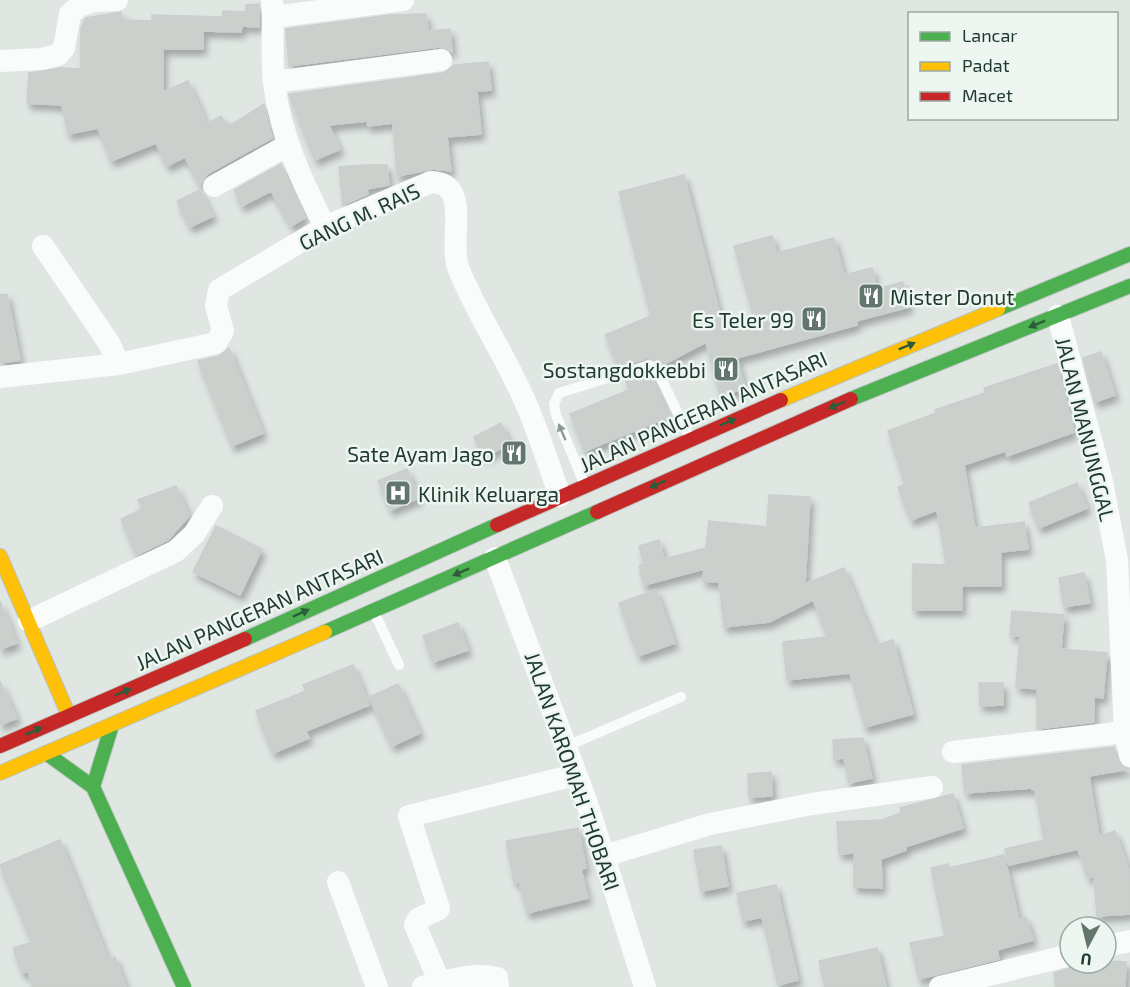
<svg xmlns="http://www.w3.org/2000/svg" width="1130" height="987" viewBox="0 0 1130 987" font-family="'Exo 2',sans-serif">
  <defs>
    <filter id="shadow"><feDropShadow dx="3.5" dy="6" stdDeviation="3" flood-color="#0004"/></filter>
  </defs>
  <rect width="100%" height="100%" fill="#e0e7e3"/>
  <path fill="#cbd0cd" stroke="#c9d0cc" stroke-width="1.5" filter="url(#shadow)" d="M259 4V27L242 26 241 32 203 31V49H163V92L188 81 207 124 221 116 228 127 264 104 272 138 207 174 200 185 185 157 167 166 156 143 111 161 98 128 68 134 62 105 27 103 29 73 61 68 81 69V28L86 18 121 12 122 20 152 21V15L223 17V11L246 12V5Z
    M426 14 428 31 450 29 452 52 439 47 289 66 286 29 390 15Z
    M488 62 491 90 477 91 481 134 447 137 451 171 433 169 397 176 393 123 368 126 367 121 329 125 340 149 315 160 290 97 289 94 443 73 454 65Z
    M281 164 305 218 291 226 271 191 242 206 234 190Z
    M365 165H387L389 185 367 189 368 194 343 205 339 167Z
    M684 175 723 326 754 318 734 246 772 236 777 253 834 238 844 275 872 268 877 289 903 282 909 307 856 321 857 325 737 358 745 389 720 395 706 342 663 365 648 358 619 367 605 335 651 316 619 192Z
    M200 190 213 216 190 227 177 201Z
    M7 294 20 360 0 363V295Z
    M229 348 263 433 232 446 198 361 219 356Z
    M1101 352 1115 395 1095 402 1083 358Z
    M1057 364 1074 432 1007 456 1005 451 964 465 975 528 1024 522 1028 549 1001 552V586H962V610H913V564L946 565 937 510 911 520 898 487 905 484 888 431 936 413 935 410 985 393 984 388Z
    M649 373 669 417 585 451 570 414 629 390 625 380Z
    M501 423 511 444 484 457 474 437Z
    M407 469 419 498 390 510 378 481Z
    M1077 483 1087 508 1039 528 1029 503Z
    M176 486 189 516 168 540 137 555 121 519 142 509 138 500Z
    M769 495 810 497 805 584 844 568 876 645 893 640 913 714 865 727 850 673 787 680 783 642 828 637 813 600 769 622 724 627 719 582 703 581 704 569 644 585 639 566 644 564 639 546 659 540 664 559 706 548 709 521 767 527Z
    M216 526 262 549 240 595 193 572Z
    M1084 573 1090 603 1064 607 1059 578Z
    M656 590 675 643 638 656 619 603Z
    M0 601 17 643 0 649Z
    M1012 611 1064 615 1061 649 1107 653 1103 698 1094 697V722L1037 729V689L1016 687 1020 636 1010 635Z
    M458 623 468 650 433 662 423 636Z
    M353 665 369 705 306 731 309 738 273 753 256 711 306 691 303 685Z
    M0 681 17 718 0 725Z
    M979 683H1003V705L980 706Z
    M398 684 420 733 392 746 369 697Z
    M863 738 872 778 849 783 844 758 834 759 833 740Z
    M1114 747 1120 765 1130 769 1089 776 1099 836 1115 831 1130 874V914L1097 916 1094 876 1088 878 1078 849 1009 865 1005 849 1044 840 1035 790H1032V788L965 793 962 765Z
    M771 772 772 796 749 797 748 774Z
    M953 794 963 828 905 847 906 850 881 859 882 888 854 887V853L839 854 837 822 882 820 901 813 900 808Z
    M578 828 586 868 581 869 588 898 527 913 519 881 514 882 506 841Z
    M60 840 108 959 115 957 126 987H33L28 971 22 973 13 948 32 942 0 865Z
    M721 846 728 886 701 891 694 850Z
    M1004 855 1019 920 1026 917 1033 940 997 950 999 959 919 979 910 943 945 936 931 868 948 864 949 868Z
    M776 885 798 980 778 985 762 917 743 921 737 893Z
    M877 948 886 987H825L819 961Z
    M1106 961 1126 962 1125 987H1056L1054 973 1079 965Z"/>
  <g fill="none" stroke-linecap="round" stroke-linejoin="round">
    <g stroke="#b9c4be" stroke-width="16">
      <path id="fast" d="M998 309 1130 254
        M851 399 1130 286
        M325 632 597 512
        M245 639 497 525
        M46 753 93 787 184 987
        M93 787 112 725"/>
    </g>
    <g stroke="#b9c4be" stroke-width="16">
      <path id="slow" d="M781 400 998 309
        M0 556 69 716
        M0 773 325 632"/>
    </g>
    <g stroke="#b9c4be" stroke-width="16">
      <path id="jam" d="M597 512 851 399
        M497 525 781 400
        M0 746 245 639"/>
    </g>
    <path stroke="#fafbfb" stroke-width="10" d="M584 483 556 415 554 404 559 393 649 365 656 368 688 434
      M375 614 399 665
      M565 747 681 697"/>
    <path stroke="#fafbfb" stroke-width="22" d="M272 0C274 27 271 56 274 83 281 137 301 179 325 227
      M273 17 403 0
      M0 61 42 59 58 55 64 48 70 14 79 6 94 1 117 0
      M274 82 441 60
      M214 186 288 145
      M43 246 109 343 119 364
      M1058 316 1101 477 1117 560 1125 732 1130 756
      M0 377 119 364 216 343 223 331 216 306 219 290 325 227 431 182C473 183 447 241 459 270 477 314 504 354 523 397 538 429 548 464 560 496
      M495 558 587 803 645 987
      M29 621 176 551 194 534 212 506
      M953 752 1125 732
      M604 856 710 824 812 804 932 787
      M338 882 377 987
      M1106 946 1130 941
      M440 983 415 925 418 919 439 909 409 816 575 775
      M423 987C447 981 473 972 497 978L498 987
      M940 987 1070 955"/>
    <use href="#fast" stroke="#4caf50" stroke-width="14"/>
    <use href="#slow" stroke="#ffc107" stroke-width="14"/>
    <use href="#jam" stroke="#c62828" stroke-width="14"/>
  </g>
  <defs><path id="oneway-solid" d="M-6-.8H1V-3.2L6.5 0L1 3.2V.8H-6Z" transform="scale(1.5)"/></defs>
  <g fill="#2c5c39">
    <use href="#oneway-solid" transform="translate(1037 324) rotate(158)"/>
    <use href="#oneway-solid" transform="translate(907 346) rotate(-22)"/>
    <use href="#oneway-solid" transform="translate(837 405) rotate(158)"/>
    <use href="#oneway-solid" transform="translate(728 422) rotate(-23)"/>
    <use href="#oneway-solid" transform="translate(658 484) rotate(156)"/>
    <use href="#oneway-solid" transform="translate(461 572) rotate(156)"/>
    <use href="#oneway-solid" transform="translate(301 613) rotate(-24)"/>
    <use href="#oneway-solid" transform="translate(123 692) rotate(-23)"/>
    <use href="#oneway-solid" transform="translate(34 731) rotate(-24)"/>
  </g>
  <use fill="#8c9a95" href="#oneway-solid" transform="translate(562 432) rotate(-113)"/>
  <defs>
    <g id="restaurant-square" transform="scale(1.35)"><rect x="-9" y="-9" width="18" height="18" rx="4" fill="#63766e" stroke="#edf6f1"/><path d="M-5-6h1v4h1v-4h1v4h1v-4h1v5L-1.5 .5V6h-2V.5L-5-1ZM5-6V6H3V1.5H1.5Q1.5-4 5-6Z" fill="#fff"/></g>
    <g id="hospital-square" transform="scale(1.35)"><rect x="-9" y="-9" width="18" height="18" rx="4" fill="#63766e" stroke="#edf6f1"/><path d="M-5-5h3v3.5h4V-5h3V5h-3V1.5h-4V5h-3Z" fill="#fff"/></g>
  </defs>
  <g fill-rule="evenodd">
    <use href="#restaurant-square" x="871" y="296"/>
    <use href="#restaurant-square" x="814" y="319"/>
    <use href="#restaurant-square" x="726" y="369"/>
    <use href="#restaurant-square" x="514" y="453"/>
    <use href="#hospital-square" x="398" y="493"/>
  </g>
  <g text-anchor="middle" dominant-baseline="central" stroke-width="5" stroke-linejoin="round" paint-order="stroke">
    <g font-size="21" fill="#1f392f" stroke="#edf6f1">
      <text transform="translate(359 216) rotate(-25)">GANG M. RAIS</text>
      <text transform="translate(703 411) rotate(-24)">JALAN PANGERAN ANTASARI</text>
      <text transform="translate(1086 429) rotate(76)">JALAN MANUNGGAL</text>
      <text transform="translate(259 609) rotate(-24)">JALAN PANGERAN ANTASARI</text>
      <text transform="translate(573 771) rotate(71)">JALAN KAROMAH THOBARI</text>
    </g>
    <g font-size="21" fill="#1f392f" stroke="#edf6f1" text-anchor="end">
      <text x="890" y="296" text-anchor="start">Mister Donut</text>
      <text x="794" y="319">Es Teler 99</text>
      <text x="706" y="369">Sostangdokkebbi</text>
      <text x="494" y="453">Sate Ayam Jago</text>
      <text x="418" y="493" text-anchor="start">Klinik Keluarga</text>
    </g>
  </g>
  <rect x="908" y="12" width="210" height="108" fill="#edf6f1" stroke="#9baaa3" stroke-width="1.5"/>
  <rect x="920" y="32" width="30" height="9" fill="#4caf50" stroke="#9baaa3" stroke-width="1.5"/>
  <text x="962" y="42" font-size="18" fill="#1f392f">Lancar</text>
  <rect x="920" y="62" width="30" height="9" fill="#ffc107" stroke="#9baaa3" stroke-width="1.5"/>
  <text x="962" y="72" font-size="18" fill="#1f392f">Padat</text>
  <rect x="920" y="92" width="30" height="9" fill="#c62828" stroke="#9baaa3" stroke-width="1.5"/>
  <text x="962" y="102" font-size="18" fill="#1f392f">Macet</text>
  <g transform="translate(1088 945) rotate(187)"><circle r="28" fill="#edf6f1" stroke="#9baaa3" stroke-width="1.5"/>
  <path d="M0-4.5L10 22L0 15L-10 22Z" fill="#63766e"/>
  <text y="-9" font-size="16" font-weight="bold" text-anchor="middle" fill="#1f392f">U</text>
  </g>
</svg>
